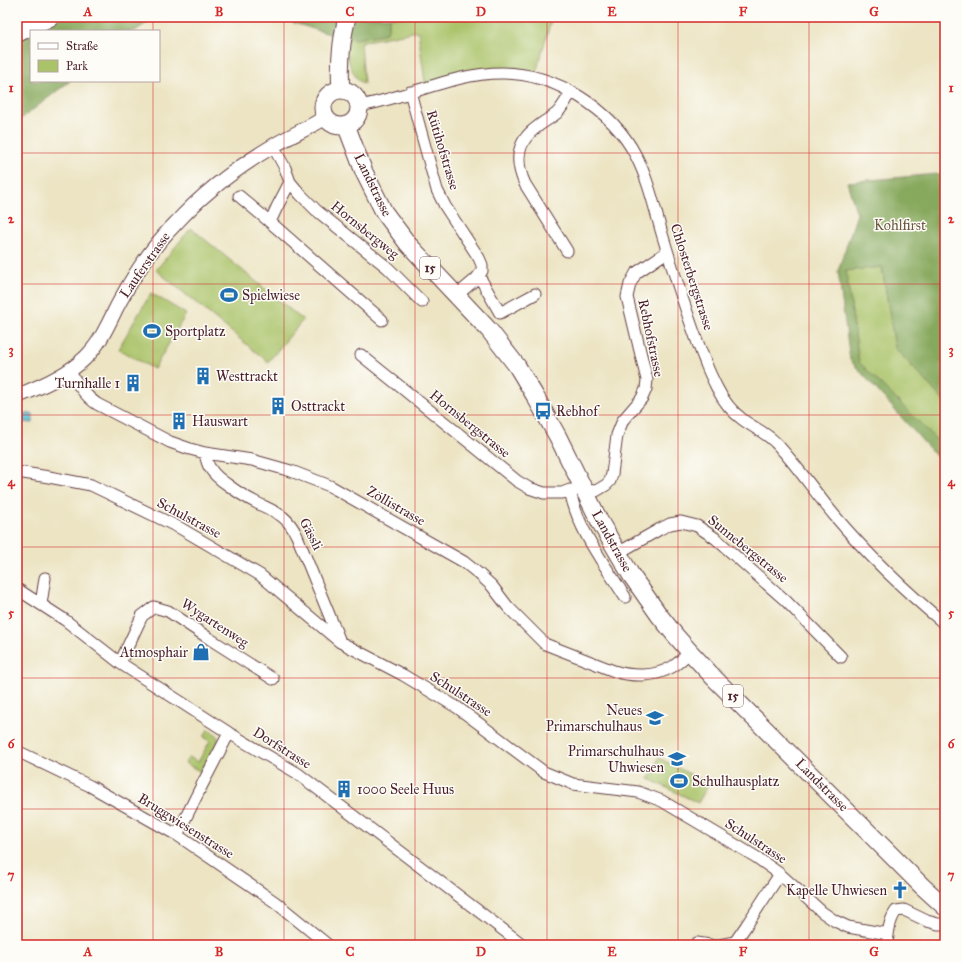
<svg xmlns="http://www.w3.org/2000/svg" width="962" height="962" viewBox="0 0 962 962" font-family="'IM FELL Great Primer',serif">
  <rect width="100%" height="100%" fill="#fdfcf7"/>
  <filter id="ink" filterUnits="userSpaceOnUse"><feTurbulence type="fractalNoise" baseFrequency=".025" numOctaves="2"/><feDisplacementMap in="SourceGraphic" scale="8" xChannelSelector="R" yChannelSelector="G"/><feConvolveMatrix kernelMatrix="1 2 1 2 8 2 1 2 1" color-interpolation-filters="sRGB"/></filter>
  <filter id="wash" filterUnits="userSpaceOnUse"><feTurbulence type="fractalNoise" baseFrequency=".012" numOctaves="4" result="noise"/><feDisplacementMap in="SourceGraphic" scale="16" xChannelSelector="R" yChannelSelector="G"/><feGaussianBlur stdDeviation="0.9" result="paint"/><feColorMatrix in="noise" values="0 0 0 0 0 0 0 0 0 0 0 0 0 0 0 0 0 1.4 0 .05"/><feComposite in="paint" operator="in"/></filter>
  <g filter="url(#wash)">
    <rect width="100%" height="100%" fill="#ece4c3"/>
    <path fill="#aac369" stroke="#7a714a" d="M390 17H552L536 73 425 83 418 31 361 42 364 84C351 79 346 51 342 38L387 33Z
      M191 228 303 320 268 362 156 270Z
      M882 266 895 348 945 402V448L859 362 846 271Z
      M151 293 186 314 154 369 118 349Z
      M208 729 217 735 218 739 217 743 201 772 185 763 189 757 198 762 210 741 204 737Z
      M659 758 709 784 698 803 649 779Z"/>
    <path fill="#87a95d" stroke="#686444" d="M17 17H156L135 31H31V81H70L17 122Z
      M275 17H390L387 33 357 39 342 38Z
      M938 174H945V402L895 348 882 267 846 271 859 362 945 448V466L850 360 838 271 857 214 847 182Z"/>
    <path fill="#58c0d5" stroke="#517080" d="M20 413 33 414V423L19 422Z"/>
  </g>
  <g filter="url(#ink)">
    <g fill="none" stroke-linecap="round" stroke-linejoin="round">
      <g stroke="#623d42" stroke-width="13">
        <path id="minor" d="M410 92 437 190 445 206 479 258 482 265V271L476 279 457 295
          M359 106C407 98 452 73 502 73 555 73 612 109 636 156 649 181 655 210 663 237 676 280 689 322 706 364 709 372 713 380 717 388 723 400 731 411 742 419 752 427 765 432 775 442 796 464 814 491 834 515 867 554 905 591 945 624
          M273 146 285 168 290 182 300 194 316 210 388 268 422 302
          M290 182 277 207 270 222 382 320
          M239 196 270 222
          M567 251 525 184C515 162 516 142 537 127 543 122 551 118 557 113 563 107 567 99 571 92
          M479 276 500 313 535 294
          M361 355 517 481 529 488 544 493H562L570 490H584L596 491 606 485 610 481 612 474 617 435 623 420 642 398 646 389 647 380 627 297 630 284 636 273 667 252
          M69 371C77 383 85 396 97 404L170 442 190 449 205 453 252 460 291 471 330 486 464 562 479 574 492 586 508 607 545 644 614 671C633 677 655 677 672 667 679 663 684 657 690 652
          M205 453C206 458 207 464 210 468 214 475 222 481 228 485 237 492 247 498 257 503 277 513 287 515 297 536L339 639
          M17 472 49 477 91 485 180 528 260 575 340 642 403 675 458 708 544 772 573 784 638 792 662 801 756 857 780 874 822 912 835 921 848 927 888 934
          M570 490C577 529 605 565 625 597
          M618 553 660 529 670 524 681 522 697 526 715 538 785 600 841 657
          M17 589 65 620 120 663 229 733 297 773 523 945
          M41 604 45 578
          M120 663 142 616 154 607 168 611 210 639 273 679
          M17 751 90 786 177 835 275 902 328 945
          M177 835 202 785 229 733
          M697 943 710 945
          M719 945 735 942 746 926 780 874
          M887 945C888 933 889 921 896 911L904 910 927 921 938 924H945"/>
      </g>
      <g stroke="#623d42" stroke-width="16">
        <path id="tertiary" d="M17 396C38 388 69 374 85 358 102 342 109 321 120 301 135 273 153 246 176 223 203 193 238 167 273 146 290 136 309 128 326 117"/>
      </g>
      <g stroke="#623d42" stroke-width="19">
        <path id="primary" d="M341 90C339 65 341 41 347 17
          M323 108a18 18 0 1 1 36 0a18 18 0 1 1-36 0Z
          M346 125 364 172 384 212 408 244 489 330 517 366 535 396 558 437 600 522 631 575 659 615 675 635 690 652 716 680 922 886 945 907"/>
      </g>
      <g stroke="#623d42" stroke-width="20">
        <path id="trunk" d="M17 33 50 17"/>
      </g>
      <use href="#minor" stroke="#fff" stroke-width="11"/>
      <use href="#tertiary" stroke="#fff" stroke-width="14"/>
      <use href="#primary" stroke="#fff" stroke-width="17"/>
      <use href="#trunk" stroke="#fff" stroke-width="18"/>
    </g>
  </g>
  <path fill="none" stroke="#d62828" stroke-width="1" stroke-opacity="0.55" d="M153 17V31M284 17V945M415 17V945M547 17V945M678 17V945M809 17V945M153 81V945M17 153H945M17 284H945M17 415H945M17 547H945M17 678H945M17 809H945"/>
  <defs>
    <g id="stadium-bare" transform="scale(1.38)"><path d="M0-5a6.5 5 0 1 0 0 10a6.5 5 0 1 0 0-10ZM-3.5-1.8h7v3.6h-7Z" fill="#1f6fb2" stroke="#fdfcf7" stroke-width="2.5" paint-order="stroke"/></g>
    <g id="building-bare" transform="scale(1.38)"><path d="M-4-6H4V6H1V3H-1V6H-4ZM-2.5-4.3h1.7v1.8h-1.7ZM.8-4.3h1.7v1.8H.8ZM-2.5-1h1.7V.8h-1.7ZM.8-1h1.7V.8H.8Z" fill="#1f6fb2" stroke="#fdfcf7" stroke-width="2.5" paint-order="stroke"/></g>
    <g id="bus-bare" transform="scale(1.38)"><path d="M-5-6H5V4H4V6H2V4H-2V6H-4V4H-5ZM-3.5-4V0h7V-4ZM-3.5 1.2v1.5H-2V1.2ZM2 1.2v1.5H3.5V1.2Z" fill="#1f6fb2" stroke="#fdfcf7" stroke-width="2.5" paint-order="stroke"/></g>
    <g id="shop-bare" transform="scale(1.38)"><path d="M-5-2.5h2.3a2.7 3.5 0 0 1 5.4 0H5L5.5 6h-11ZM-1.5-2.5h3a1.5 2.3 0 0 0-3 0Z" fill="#1f6fb2" stroke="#fdfcf7" stroke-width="2.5" paint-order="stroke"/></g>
    <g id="school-bare" transform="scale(1.38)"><path d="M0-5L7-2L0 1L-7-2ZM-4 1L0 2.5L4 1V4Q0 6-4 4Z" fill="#1f6fb2" stroke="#fdfcf7" stroke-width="2.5" paint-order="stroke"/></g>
    <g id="church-bare" transform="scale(1.38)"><path d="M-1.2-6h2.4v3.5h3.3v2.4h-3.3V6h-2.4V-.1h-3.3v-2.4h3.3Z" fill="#1f6fb2" stroke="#fdfcf7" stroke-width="2.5" paint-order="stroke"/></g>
  </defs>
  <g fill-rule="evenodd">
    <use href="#stadium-bare" x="229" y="295"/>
    <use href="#stadium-bare" x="152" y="331"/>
    <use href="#building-bare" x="203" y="376"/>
    <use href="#building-bare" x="133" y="383"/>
    <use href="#building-bare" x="278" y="406"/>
    <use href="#bus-bare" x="543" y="411"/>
    <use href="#building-bare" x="179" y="421"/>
    <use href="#shop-bare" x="201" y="652"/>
    <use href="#school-bare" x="655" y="718"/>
    <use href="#school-bare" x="677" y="759"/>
    <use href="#stadium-bare" x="679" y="781"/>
    <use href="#building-bare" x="344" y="789"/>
    <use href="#church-bare" x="900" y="890"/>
  </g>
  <g text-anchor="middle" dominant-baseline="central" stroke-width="3" stroke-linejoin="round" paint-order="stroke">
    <g fill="#fdfcf7" stroke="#806168" stroke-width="1">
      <rect x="420" y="257" width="20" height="22" rx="3"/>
      <rect x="723" y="685" width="20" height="22" rx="3"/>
    </g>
    <g font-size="13" font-weight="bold" fill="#4a1f2b">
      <text x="430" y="268">15</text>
      <text x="733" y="696">15</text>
    </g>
    <g font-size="14" fill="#4a1f2b" stroke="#fdfcf7">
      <text transform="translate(443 150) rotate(73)">Rütihofstrasse</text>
      <text transform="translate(373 185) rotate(64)">Landstrasse</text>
      <text transform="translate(365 230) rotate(39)">Hornsbergweg</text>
      <text transform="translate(145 265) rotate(-55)">Lauferstrasse</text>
      <text transform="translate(692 277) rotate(72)">Chlosterbergstrasse</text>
      <text transform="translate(651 338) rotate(78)">Rebhofstrasse</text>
      <text transform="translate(470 424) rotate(39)">Hornsbergstrasse</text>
      <text transform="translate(396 506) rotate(30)">Zöllistrasse</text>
      <text transform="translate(189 518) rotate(28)">Schulstrasse</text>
      <text transform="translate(311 534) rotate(63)">Gässli</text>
      <text transform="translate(612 541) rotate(61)">Landstrasse</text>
      <text transform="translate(748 549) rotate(39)">Sunnebergstrasse</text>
      <text transform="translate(215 623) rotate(33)">Wygartenweg</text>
      <text transform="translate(461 694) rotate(33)">Schulstrasse</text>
      <text transform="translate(282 748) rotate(32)">Dorfstrasse</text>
      <text transform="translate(822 785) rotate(45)">Landstrasse</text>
      <text transform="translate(186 826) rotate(32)">Bruggwiesenstrasse</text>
      <text transform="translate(756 841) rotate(33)">Schulstrasse</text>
    </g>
    <g font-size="14" fill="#6c5841" stroke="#fdfcf7">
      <text x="900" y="225">Kohlfirst</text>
    </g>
    <g font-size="14" fill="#4a1f2b" stroke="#fdfcf7" text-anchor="start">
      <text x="242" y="295">Spielwiese</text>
      <text x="165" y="331">Sportplatz</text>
      <text x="216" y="376">Westtrackt</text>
      <text x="120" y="383" text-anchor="end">Turnhalle 1</text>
      <text x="291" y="406">Osttrackt</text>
      <text x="556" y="411">Rebhof</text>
      <text x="192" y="421">Hauswart</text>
      <text x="188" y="652" text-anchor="end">Atmosphair</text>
      <text x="642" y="710" text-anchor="end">Neues<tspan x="642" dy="16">Primarschulhaus</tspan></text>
      <text x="664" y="751" text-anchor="end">Primarschulhaus<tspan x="664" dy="16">Uhwiesen</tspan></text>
      <text x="692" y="781">Schulhausplatz</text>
      <text x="357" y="789">1000 Seele Huus</text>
      <text x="887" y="890" text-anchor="end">Kapelle Uhwiesen</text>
    </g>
  </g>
  <rect width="962" height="962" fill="none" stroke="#fdfcf7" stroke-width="44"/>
  <rect x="30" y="30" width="130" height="52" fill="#fdfcf7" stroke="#b5a4a5"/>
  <rect x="38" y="43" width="20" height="6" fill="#ffffff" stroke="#b5a4a5"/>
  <text x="66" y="50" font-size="12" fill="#4a1f2b">Straße</text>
  <rect x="38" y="60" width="20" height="12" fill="#aac369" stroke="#b5a4a5"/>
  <text x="66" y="70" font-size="12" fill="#4a1f2b">Park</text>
  <rect x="22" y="22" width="918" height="918" fill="none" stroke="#d62828" stroke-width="1.5"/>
  <g font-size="13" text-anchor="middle" font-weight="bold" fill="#d62828">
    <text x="88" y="16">A</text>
    <text x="219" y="16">B</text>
    <text x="350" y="16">C</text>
    <text x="481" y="16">D</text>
    <text x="612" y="16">E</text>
    <text x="743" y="16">F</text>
    <text x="874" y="16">G</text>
    <text x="11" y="92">1</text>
    <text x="951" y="92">1</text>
    <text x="11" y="223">2</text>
    <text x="951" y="223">2</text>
    <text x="11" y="354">3</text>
    <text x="951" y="354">3</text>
    <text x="11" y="486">4</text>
    <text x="951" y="486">4</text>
    <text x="11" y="617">5</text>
    <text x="951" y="617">5</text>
    <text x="11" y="748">6</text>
    <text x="951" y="748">6</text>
    <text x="11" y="879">7</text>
    <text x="951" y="879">7</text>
    <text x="88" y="956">A</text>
    <text x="219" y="956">B</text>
    <text x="350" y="956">C</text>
    <text x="481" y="956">D</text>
    <text x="612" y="956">E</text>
    <text x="743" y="956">F</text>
    <text x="874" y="956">G</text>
  </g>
</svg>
